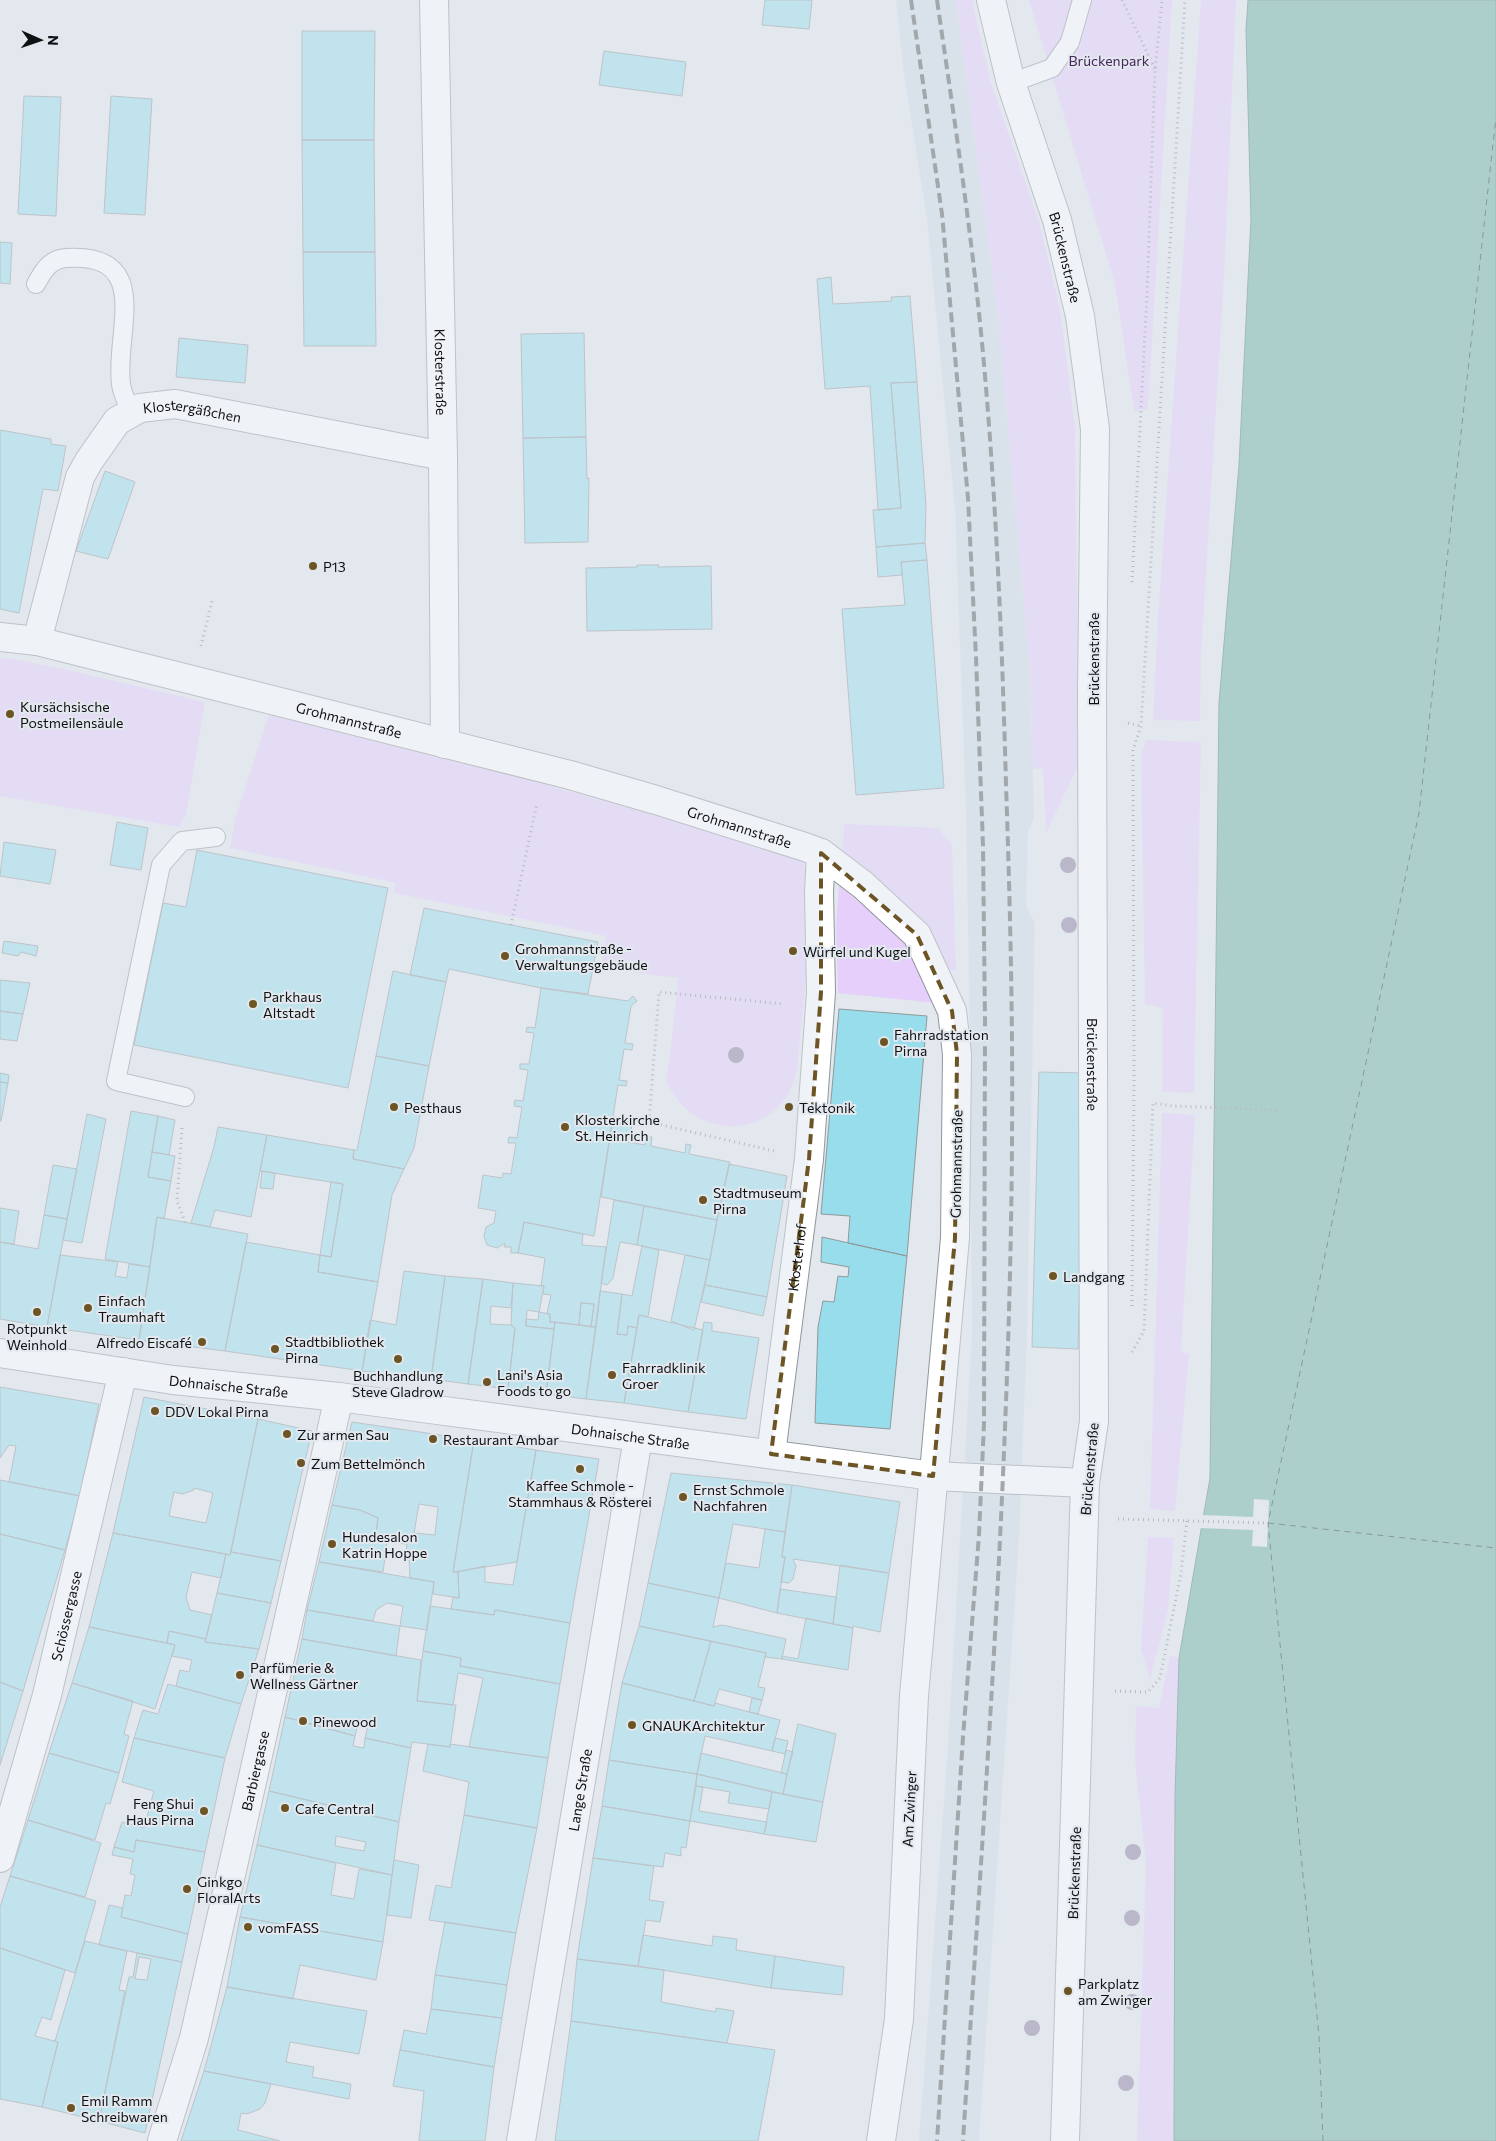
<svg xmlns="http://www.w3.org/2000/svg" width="1496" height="2141" viewBox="0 0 1496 2141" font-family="Commissioner,sans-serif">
  <rect width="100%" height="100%" fill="#e2e8ee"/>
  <path fill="#cfdbe6" d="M896 0H956L998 315 1030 670 1034 818 1028 831 1026 907 1035 923 1027 1332 1019 1537 979 2141H919L948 1746 972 1333 970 1038 966 809 955 509 927 219 904 74Z"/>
  <path fill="#e7cffb" d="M956 0H972L990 80 1039 222 1060 309 1075 428 1079 764 1046 833 1043 768 1033 769 1030 670 998 315Z
    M1029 0H1172L1148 409 1134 411 1115 284Z
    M1201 0H1236L1224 277 1201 656 1200 721 1153 720 1158 618Z
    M0 658 14 659 63 669 205 702 186 814 179 827 0 796Z
    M269 714 453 759 761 845 804 861C814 930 803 1001 797 1071 793 1083 789 1096 780 1105 755 1133 710 1133 684 1107 678 1101 669 1090 667 1081 666 1074 669 1062 670 1055 673 1029 676 1004 678 978L601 968 606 936 394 893 396 883 230 848 236 816Z
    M1146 740 1201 742 1194 1093 1162 1092 1163 1008 1145 1004 1141 755Z
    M844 824 938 828 952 845 956 972 946 967 842 858Z
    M839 885 906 942 937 1003 838 993 836 928Z
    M1162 1113 1195 1115 1181 1352 1189 1354 1175 1511 1150 1509Z
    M1148 1537 1174 1538 1168 1610 1150 1679 1141 1649Z
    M1170 1656 1179 1658 1175 1797 1174 2141H1137L1146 1864 1135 1761 1136 1706 1159 1708Z"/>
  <path fill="#6eb1a2" stroke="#528177" d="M1248 0H1496V2141H1174L1175 1797 1179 1658 1210 1478 1219 703 1239 465 1251 219 1246 30Z"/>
  <path fill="#e2e8ee" d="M1254 1499 1269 1500 1267 1547 1252 1546 1253 1530 1199 1528 1201 1515 1253 1517Z"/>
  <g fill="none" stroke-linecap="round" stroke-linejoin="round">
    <path stroke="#183933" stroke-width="1" stroke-dasharray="6 5" stroke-linecap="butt" d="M1268 1523 1496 1548
      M1323 2141 1319 2036 1268 1523 1419 813 1496 117"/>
  </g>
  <path fill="#98ddeb" stroke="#91999b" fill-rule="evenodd" d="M765 0H812L809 29 762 25Z
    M302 31H375L374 140H302Z
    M604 51 686 62 682 96 599 85Z
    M24 96 61 97 56 216 18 214Z
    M111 96 152 99 145 215 104 213Z
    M302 140H374L375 252H303Z
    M0 242 12 243 10 284 0 283Z
    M303 252H375L376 346H304Z
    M831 277 833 304 892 301 891 297 910 296 917 382 891 383 901 508 878 510 870 386 825 389 817 279Z
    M584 333 586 437 523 438 521 334Z
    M179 338 248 345 245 383 176 377Z
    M917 382 926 506 925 543 876 547 873 510 901 508 891 383Z
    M0 430 51 439V444L66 446 58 491 43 489 19 613 0 609Z
    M586 437 587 479 589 478 588 542 525 543 523 438Z
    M105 471 135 482 108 559 76 551Z
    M925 543 927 560 901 562 902 575 878 577 876 547Z
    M927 560 944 788 856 795 842 609 905 605 901 562Z
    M637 565H659L658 567 711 566 712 629 587 631 586 568 637 567Z
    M117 822 148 828 141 870 110 865Z
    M4 842 56 850 50 884 0 876Z
    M197 850 388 888 348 1088 134 1045 163 903 186 907Z
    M424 908 598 942 588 994 541 988 449 969 446 982 410 975Z
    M4 941 38 946 36 956 21 952 18 956 2 953Z
    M393 971 446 982 429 1066 376 1056Z
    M0 980 30 983 23 1014 0 1011Z
    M541 988 628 1001 633 996 637 1001 631 1006 625 1043 633 1044 632 1050 624 1049 619 1080 627 1081 626 1086 618 1085 594 1236 524 1222 518 1253H511V1247H504L505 1243 497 1248 487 1245 484 1236 486 1227 494 1223 496 1211 478 1208 483 1175 502 1178 503 1173 511 1174 516 1143H508L509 1137 517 1138 522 1107 514 1106 515 1100 523 1101 528 1070 520 1069V1064H529L534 1033 526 1032 527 1027 535 1028Z
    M839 1009 927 1016 907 1256 848 1243 850 1216 821 1214Z
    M0 1011 23 1014 17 1041 0 1039Z
    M376 1056 429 1066 414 1148 404 1169 353 1159 354 1150H357Z
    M1039 1072 1085 1073 1078 1349 1032 1347Z
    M0 1073 9 1075 8 1083 0 1082Z
    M0 1082 8 1083 1 1121H0Z
    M131 1111 158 1116 148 1177 171 1181 164 1219 157 1217 150 1267 105 1259Z
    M87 1114 106 1119 82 1243 63 1240Z
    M158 1116 175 1120 169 1155 152 1152Z
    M613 1117H621V1119L631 1123 632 1133 627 1142 645 1145 647 1137H652L651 1146 685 1153 686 1144 691 1145 689 1154 730 1162 717 1220 601 1197Z
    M218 1127 267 1135 251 1217 215 1210 210 1227 191 1223 214 1147Z
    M267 1135 354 1150 353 1159 404 1169 392 1195 378 1282 318 1272 320 1255 331 1257 343 1184 260 1171Z
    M152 1152 175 1156 171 1181 148 1177Z
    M729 1164 787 1176 767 1297 705 1285 717 1220Z
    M53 1165 77 1169 67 1219 44 1215Z
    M262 1171 275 1173 273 1189 260 1188Z
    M331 1182 343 1184 331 1257 320 1255Z
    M614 1200 644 1206 637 1245 620 1242 613 1278 607 1285 601 1283Z
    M644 1206 717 1220 710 1260 637 1245Z
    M0 1208 19 1211 14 1244 0 1242Z
    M44 1215 67 1219 47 1327 0 1319V1242L38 1249Z
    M157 1217 248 1234 225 1351 139 1340Z
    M524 1222 583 1234 582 1245 606 1247 596 1327H591L594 1304 581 1303 579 1325 550 1322V1314H547L551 1295 543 1294 544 1286H541L545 1258 518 1253Z
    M822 1237 907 1256 890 1429 815 1423 818 1327 823 1301 834 1302 838 1276 848 1277 849 1267 821 1262Z
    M246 1242 320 1255 318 1272 378 1282 362 1371 225 1351Z
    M642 1246 659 1250 648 1317 639 1315 637 1328 628 1326 627 1335 617 1334 622 1294 632 1296Z
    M60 1255 118 1262 115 1276 127 1278 129 1264 150 1267 139 1340 47 1327Z
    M685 1255 710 1260 694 1330 671 1321Z
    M404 1271 445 1276 431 1379 362 1371 370 1320 396 1325Z
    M445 1276 483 1279 468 1384 431 1379Z
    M483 1279 513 1283 511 1308 491 1306 490 1324 511 1325 515 1328 508 1389 468 1384Z
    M513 1283 544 1286 539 1312 527 1310 526 1326 554 1329 546 1394 508 1389 515 1328 511 1325Z
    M705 1285 767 1297 763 1316 701 1302Z
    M600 1291 622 1294 617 1334 627 1335 628 1326 637 1328 624 1403 586 1399Z
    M581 1303 594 1304 591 1327 579 1325Z
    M539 1312 550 1314V1322H555L554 1329 526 1326V1319L538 1320Z
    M639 1315 703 1330 688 1412 624 1403Z
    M555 1322 596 1327 586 1399 546 1394Z
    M704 1322 712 1323V1331L759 1338 746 1419 688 1412Z
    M0 1387 99 1404 80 1496 9 1482 16 1446 9 1445 0 1458Z
    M144 1397 258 1419 230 1555 113 1533ZM194 1488 213 1493 206 1523 169 1516 174 1492 182 1494 194 1490Z
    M258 1419 312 1431 281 1561 231 1552Z
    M352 1422 474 1440 453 1572H458L459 1598 433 1594 434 1582 410 1578 409 1559 405 1558 407 1544 375 1541 378 1518 360 1510 332 1505ZM419 1504 438 1507 435 1535 414 1533Z
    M474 1440 536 1450 517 1562 453 1572Z
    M536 1450 599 1459 570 1623 495 1610 494 1615 451 1609 453 1597 459 1598 458 1572 485 1566V1582L513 1585Z
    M671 1473 792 1485 785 1532 733 1524 719 1598 648 1583Z
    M0 1480 80 1496 65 1550 0 1534Z
    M792 1485 900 1502 889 1573 793 1559 796 1566 793 1579 789 1583 781 1582 785 1557H782Z
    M332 1505 360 1510 378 1518 375 1541 387 1542 383 1572 319 1562Z
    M765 1529 785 1532 782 1557H785L777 1613 719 1598 726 1563 759 1568Z
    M113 1533 226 1554 221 1578 192 1572 186 1597 190 1610 212 1615 206 1639 169 1631 167 1643 89 1627Z
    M0 1534 65 1550 23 1691 0 1682Z
    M231 1552 281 1561 271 1603 217 1593 226 1554 230 1555Z
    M319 1562 434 1582 427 1630 400 1626 403 1606 387 1603 376 1610 373 1621 307 1610Z
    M840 1565 889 1573 880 1632 853 1626V1628L833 1624Z
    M648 1583 719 1598 713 1627 722 1625 786 1639 782 1659 765 1657 766 1653 639 1626Z
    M780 1589 836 1597 833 1624 777 1613Z
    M217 1593 271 1603 259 1649 205 1642Z
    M430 1606 494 1615 495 1610 570 1623 560 1684 460 1666 461 1658 423 1651Z
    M307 1610 400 1626 396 1656 302 1639Z
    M806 1618 853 1628 848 1670 782 1659V1656L798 1659Z
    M639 1626 711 1641 694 1701 622 1683Z
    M89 1627 175 1645 155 1709 72 1683Z
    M169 1631 206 1639 205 1642 259 1649 241 1704 176 1686 180 1670 189 1672 192 1660 172 1656 175 1645 167 1643Z
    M302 1639 421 1660 417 1701 456 1705 450 1747 412 1742 411 1748 365 1738 368 1726 358 1723 355 1736 285 1717Z
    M711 1641 766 1653 758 1687 765 1688 762 1700 719 1689 714 1706 694 1701Z
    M423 1651 461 1658 460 1666 560 1684 548 1758 469 1747 483 1678 458 1673 453 1705 417 1701Z
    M0 1682 23 1691 0 1765Z
    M72 1683 133 1701 124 1734 129 1736 119 1773 49 1753Z
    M622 1683 714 1706 715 1703 780 1720 772 1751 705 1736 697 1774 609 1760Z
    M168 1684 241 1704 225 1758 134 1738 143 1710 158 1714Z
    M752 1698 762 1700 758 1714 749 1712Z
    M285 1717 355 1736 353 1746 364 1748 365 1738 411 1748 399 1822 269 1791Z
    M798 1724 836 1734 823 1802 783 1794Z
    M134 1738 225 1758 205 1852 136 1840 134 1852 114 1847 122 1822 144 1828 154 1791 122 1782Z
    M775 1738 788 1741 785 1754 772 1751Z
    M428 1744 450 1747V1744L548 1758 537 1828 464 1815 469 1782 423 1771Z
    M786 1750 793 1752 787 1774 781 1773Z
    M49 1753 119 1773 110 1804 106 1803 95 1840 28 1820Z
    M701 1753 787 1774 783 1794 697 1774Z
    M609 1760 697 1774 690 1821 602 1806Z
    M697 1774 772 1792 769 1809 728 1803 730 1792 696 1786Z
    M696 1786 703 1787 699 1811 767 1822 764 1834 690 1821Z
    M269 1791 399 1822 392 1875 257 1845ZM336 1836 366 1842 364 1851 335 1846Z
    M772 1792 823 1802 816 1842 764 1834Z
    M602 1806 690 1821 686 1848 681 1847V1856L665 1853 663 1867 593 1858Z
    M464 1815 537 1828 516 1933 429 1920 436 1885 451 1888Z
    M28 1820 101 1843 85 1897 10 1876Z
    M136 1840 205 1852 188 1934 121 1917 125 1895 131 1896 135 1875 130 1874 133 1859 112 1855 114 1847 134 1852Z
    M257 1845 336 1863 331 1895 354 1899 359 1869 392 1875 383 1942 240 1917Z
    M593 1858 654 1866 649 1900 664 1902 660 1922 646 1920 638 1966 577 1959Z
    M394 1860 419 1865 411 1918 387 1915Z
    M10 1876 96 1901 75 1973 0 1948V1907Z
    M109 1905 123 1908 121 1917 188 1934 182 1962 99 1945Z
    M240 1917 383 1942 376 1980 300 1965 293 1999 227 1987Z
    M445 1922 516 1933 507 1985 435 1975Z
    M643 1935 712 1946 713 1936 737 1939 736 1950 775 1956 771 1988 638 1966Z
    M85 1941 127 1951 119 1990 125 1991 99 2121 42 2107 58 2042 55 2041Z
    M0 1948 65 1970 51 2020 42 2017 35 2036 58 2042 42 2107 0 2099Z
    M137 1953 182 1962 145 2133 99 2121 129 1977H133ZM139 1957 151 1959 147 1980 135 1979Z
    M775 1956 844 1967 842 1995 771 1988Z
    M577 1959 664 1970 661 2002 716 2012V2008L734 2011 727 2043 571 2021Z
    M435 1975 507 1985 502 2018 431 2009Z
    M227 1987 367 2011 359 2054 290 2042 286 2062 314 2067 312 2077 351 2084 349 2099 204 2071Z
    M431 2009 502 2018 494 2067 400 2050 404 2030 426 2034Z
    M571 2021 775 2050 758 2141H555Z
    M400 2050 494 2067 485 2141H419L424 2091 393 2086Z
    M204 2071 271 2084 265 2103 260 2109 247 2114 241 2113 238 2130 280 2141H181Z"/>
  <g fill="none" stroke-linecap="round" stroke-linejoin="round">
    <g stroke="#90969b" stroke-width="20">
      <path id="lane" d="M1011 83 1052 68 1070 42 1082 0
        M36 284C43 271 50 259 66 258 155 252 114 334 121 384 122 394 128 404 132 413
        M185 1097 116 1081 161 865 182 841 216 837"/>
    </g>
    <g stroke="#90969b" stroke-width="30">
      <g id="street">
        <path id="s1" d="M434 0 443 456 445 744"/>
        <path id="s2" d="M991 0 1011 83 1057 220 1080 316 1095 429 1092 691 1094 1421 1085 1483 1065 2141"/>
        <path id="s3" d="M0 637 37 641 570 775 656 800 805 847 821 853 863 885 917 935 952 1011 957 1054 955 1238 914 1696 899 2019 881 2141"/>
        <path id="s4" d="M37 641 80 477 89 461 117 421 140 408 175 404 443 456"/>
        <path id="s5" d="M0 1353 173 1380 339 1397 933 1476 1085 1483"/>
        <path id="s6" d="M771 1454 809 1159 821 992 819 892 821 853"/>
        <path id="s7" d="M0 1858 47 1695 123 1372"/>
        <path id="s8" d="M162 2141 194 2038 339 1397"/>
        <path id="s9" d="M521 2141 638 1438"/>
      </g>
    </g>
    <path stroke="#818589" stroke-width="3" stroke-dasharray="1 4" stroke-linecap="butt" d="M1122 0 1155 69
      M1132 582 1147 294 1155 70 1162 0
      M201 646 212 601
      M1128 723 1141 726
      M511 925 537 803
      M182 1128 177 1201 185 1222
      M774 1151 649 1122 659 992 784 1004
      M1132 1306 1134 1078 1133 750 1141 726 1185 0
      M1132 1352 1144 1331 1153 1103 1173 1106 1277 1110
      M1118 1519 1268 1523
      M1115 1691 1148 1692 1160 1678 1181 1573 1187 1520"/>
    <use href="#lane" stroke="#fff" stroke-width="18"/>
    <use href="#street" stroke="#fff" stroke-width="28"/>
    <path stroke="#55595c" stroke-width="4" stroke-dasharray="10 5" stroke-linecap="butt" d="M911 0 942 214 968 498 976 657 983 846 985 1021 984 1424 979 1535 963 1737 937 2141
      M937 0C954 117 972 235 983 353 996 496 1002 640 1006 784 1010 902 1013 1021 1012 1139 1010 1474 984 1808 963 2141"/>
  </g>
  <g fill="#8d7c9e">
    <circle cx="1068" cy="865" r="8"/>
    <circle cx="1069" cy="925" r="8"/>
    <circle cx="736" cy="1055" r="8"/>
    <circle cx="1133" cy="1852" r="8"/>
    <circle cx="1132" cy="1918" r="8"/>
    <circle cx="1132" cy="2002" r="8"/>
    <circle cx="1032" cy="2028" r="8"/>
    <circle cx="1126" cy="2083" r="8"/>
  </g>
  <path d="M0 0H1496V2141H0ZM821 853 917 935 952 1011 957 1054 955 1238 933 1476 771 1454 809 1159 821 992Z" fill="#e2e8ee" fill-opacity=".55" fill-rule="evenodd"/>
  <path fill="none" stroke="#6d5425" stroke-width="4" stroke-dasharray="10 6" stroke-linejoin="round" d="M821 853 917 935 952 1011 957 1054 955 1238 933 1476 771 1454 809 1159 821 992Z"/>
  <g fill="#6d5425" stroke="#e2e8ee" stroke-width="2">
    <circle cx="313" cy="566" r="5"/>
    <circle cx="10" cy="714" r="5"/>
    <circle cx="793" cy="951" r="5"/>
    <circle cx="505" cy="956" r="5"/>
    <circle cx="253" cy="1004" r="5"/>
    <circle cx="884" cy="1042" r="5"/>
    <circle cx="394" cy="1107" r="5"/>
    <circle cx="789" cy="1107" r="5"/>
    <circle cx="565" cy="1127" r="5"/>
    <circle cx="703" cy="1200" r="5"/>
    <circle cx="1053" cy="1276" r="5"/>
    <circle cx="88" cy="1308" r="5"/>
    <circle cx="37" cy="1312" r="5"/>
    <circle cx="202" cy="1342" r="5"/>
    <circle cx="275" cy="1349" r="5"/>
    <circle cx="398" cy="1359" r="5"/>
    <circle cx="612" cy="1375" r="5"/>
    <circle cx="487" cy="1382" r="5"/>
    <circle cx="155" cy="1411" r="5"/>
    <circle cx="287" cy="1434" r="5"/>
    <circle cx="433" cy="1439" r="5"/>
    <circle cx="301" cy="1463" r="5"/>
    <circle cx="580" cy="1469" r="5"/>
    <circle cx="683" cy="1497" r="5"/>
    <circle cx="332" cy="1544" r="5"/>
    <circle cx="240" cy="1675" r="5"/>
    <circle cx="303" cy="1721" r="5"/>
    <circle cx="632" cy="1725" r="5"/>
    <circle cx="285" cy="1808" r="5"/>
    <circle cx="204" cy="1811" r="5"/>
    <circle cx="187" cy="1889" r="5"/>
    <circle cx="248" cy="1927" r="5"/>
    <circle cx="1068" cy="1991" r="5"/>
    <circle cx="71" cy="2108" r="5"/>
  </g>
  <g text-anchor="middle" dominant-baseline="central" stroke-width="4" stroke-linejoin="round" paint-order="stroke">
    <g font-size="14" fill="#47245d" stroke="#e2e8ee">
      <text x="1109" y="60">Brückenpark</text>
    </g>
    <g font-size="14" fill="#0f1113" stroke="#e2e8ee">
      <text stroke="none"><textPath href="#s2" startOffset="268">Brückenstraße</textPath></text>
      <text stroke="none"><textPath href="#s1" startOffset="372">Klosterstraße</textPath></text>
      <text stroke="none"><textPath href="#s4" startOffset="316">Klostergäßchen</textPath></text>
      <text transform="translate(1093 659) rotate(-90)">Brückenstraße</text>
      <text stroke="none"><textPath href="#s3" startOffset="359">Grohmannstraße</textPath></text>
      <text stroke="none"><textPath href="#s3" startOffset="764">Grohmannstraße</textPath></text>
      <text stroke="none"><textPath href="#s2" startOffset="1078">Brückenstraße</textPath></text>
      <text transform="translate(956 1164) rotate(-89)">Grohmannstraße</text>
      <text stroke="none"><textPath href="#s6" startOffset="198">Klosterhof</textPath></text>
      <text stroke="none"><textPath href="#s5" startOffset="231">Dohnaische Straße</textPath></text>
      <text stroke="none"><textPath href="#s5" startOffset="636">Dohnaische Straße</textPath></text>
      <text transform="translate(1089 1469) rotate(-85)">Brückenstraße</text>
      <text stroke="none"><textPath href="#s7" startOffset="251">Schössergasse</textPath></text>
      <text stroke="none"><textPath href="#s8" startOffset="382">Barbiergasse</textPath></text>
      <text stroke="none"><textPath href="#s9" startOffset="356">Lange Straße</textPath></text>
      <text transform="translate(909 1809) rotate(-87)">Am Zwinger</text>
      <text transform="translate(1074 1873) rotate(-88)">Brückenstraße</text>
    </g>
    <g font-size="14" fill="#0f1113" stroke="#e2e8ee" text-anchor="start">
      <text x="323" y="566">P13</text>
      <text x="20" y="706">Kursächsische<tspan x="20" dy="16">Postmeilensäule</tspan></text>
      <text x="515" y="948">Grohmannstraße -<tspan x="515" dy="16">Verwaltungsgebäude</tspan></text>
      <text x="803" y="951">Würfel und Kugel</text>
      <text x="263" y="996">Parkhaus<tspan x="263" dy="16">Altstadt</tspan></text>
      <text x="894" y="1034">Fahrradstation<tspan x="894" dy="16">Pirna</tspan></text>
      <text x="404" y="1107">Pesthaus</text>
      <text x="799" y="1107">Tektonik</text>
      <text x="575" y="1119">Klosterkirche<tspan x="575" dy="16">St. Heinrich</tspan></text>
      <text x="713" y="1192">Stadtmuseum<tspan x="713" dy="16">Pirna</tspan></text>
      <text x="1063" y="1276">Landgang</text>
      <text x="98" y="1300">Einfach<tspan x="98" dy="16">Traumhaft</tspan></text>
      <text x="37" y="1328" text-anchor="middle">Rotpunkt<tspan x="37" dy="16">Weinhold</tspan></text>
      <text x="285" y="1341">Stadtbibliothek<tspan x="285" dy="16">Pirna</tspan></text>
      <text x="192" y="1342" text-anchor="end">Alfredo Eiscafé</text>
      <text x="622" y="1367">Fahrradklinik<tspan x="622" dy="16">Groer</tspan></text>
      <text x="497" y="1374">Lani's Asia<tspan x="497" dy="16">Foods to go</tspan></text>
      <text x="398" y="1375" text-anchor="middle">Buchhandlung<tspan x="398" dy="16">Steve Gladrow</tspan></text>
      <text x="165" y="1411">DDV Lokal Pirna</text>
      <text x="297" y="1434">Zur armen Sau</text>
      <text x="443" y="1439">Restaurant Ambar</text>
      <text x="311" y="1463">Zum Bettelmönch</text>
      <text x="580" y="1485" text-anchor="middle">Kaffee Schmole -<tspan x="580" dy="16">Stammhaus &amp; Rösterei</tspan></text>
      <text x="693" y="1489">Ernst Schmole<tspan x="693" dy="16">Nachfahren</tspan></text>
      <text x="342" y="1536">Hundesalon<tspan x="342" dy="16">Katrin Hoppe</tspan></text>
      <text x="250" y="1667">Parfümerie &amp;<tspan x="250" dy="16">Wellness Gärtner</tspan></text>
      <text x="313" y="1721">Pinewood</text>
      <text x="642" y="1725">GNAUKArchitektur</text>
      <text x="194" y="1803" text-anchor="end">Feng Shui<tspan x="194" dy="16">Haus Pirna</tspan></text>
      <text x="295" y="1808">Cafe Central</text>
      <text x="197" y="1881">Ginkgo<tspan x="197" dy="16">FloralArts</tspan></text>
      <text x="258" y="1927">vomFASS</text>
      <text x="1078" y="1983">Parkplatz<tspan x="1078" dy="16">am Zwinger</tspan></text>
      <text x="81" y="2100">Emil Ramm<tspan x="81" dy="16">Schreibwaren</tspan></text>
    </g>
  </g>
  <g transform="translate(40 40) rotate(92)" stroke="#e2e8ee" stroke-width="4" paint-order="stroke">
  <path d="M0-4L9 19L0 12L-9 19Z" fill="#0f1113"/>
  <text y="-8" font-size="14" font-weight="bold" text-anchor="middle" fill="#0f1113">N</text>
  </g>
</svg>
